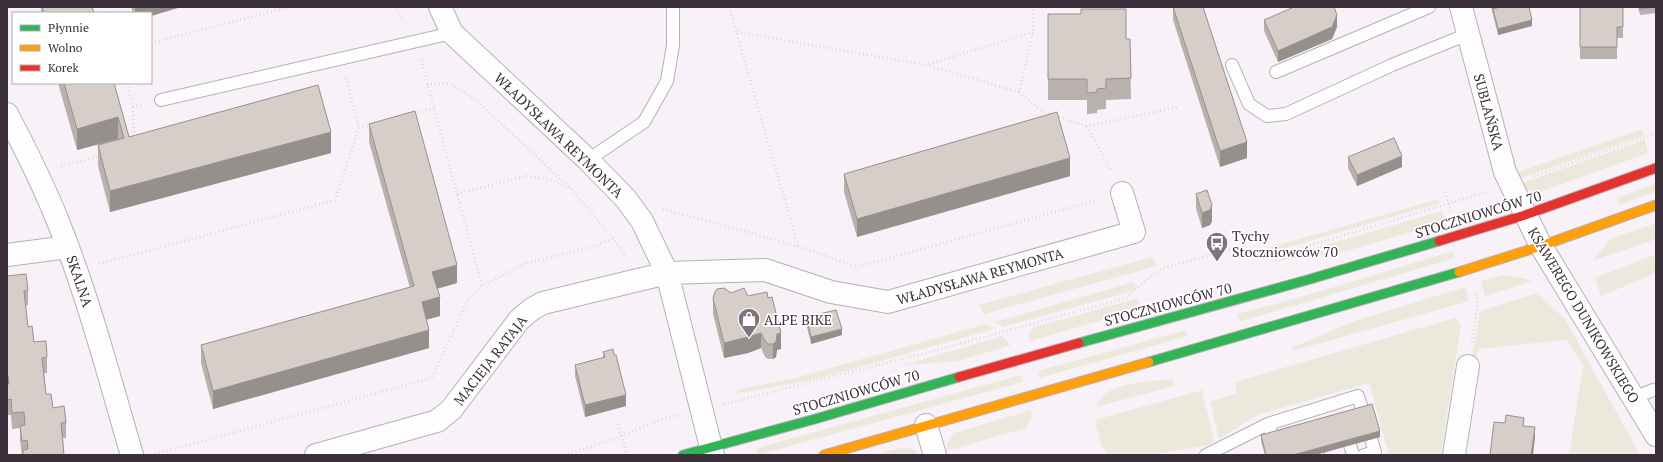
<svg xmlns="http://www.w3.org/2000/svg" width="1663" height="462" viewBox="0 0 1663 462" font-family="'PT Serif',serif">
  <rect width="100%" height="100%" fill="#f8f2f8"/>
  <path fill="#eae9dc" d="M1642 129 1644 136 1520 178 1518 172Z
    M1645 140 1648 153 1537 193 1527 189 1522 183Z
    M1656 183V191L1620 205 1617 198Z
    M1439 199 1440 203 1269 253 1267 248Z
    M1442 211 1445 222 1347 251 1268 262Z
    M1656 223V239L1592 261 1612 238Z
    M1453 251 1455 258 1239 322 1237 314 1304 296Z
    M1656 254V273L1601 296 1595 278Z
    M1152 257 1157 266 984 314 979 305Z
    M1502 275 1523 278 1532 281 1485 296 1481 281Z
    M1134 282 1136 290 1003 327 995 322Z
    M1465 287 1469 301 1293 351 1291 348 1355 321Z
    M1534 294 1539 295 1565 319 1640 455H1569L1583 365 1566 340 1478 349 1471 396 1465 395 1480 311Z
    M1138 298 1139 303 1116 316 1030 341 1029 335 1032 328Z
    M1455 318 1461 324 1441 455H1389L1369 383 1257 415 1219 439 1210 402 1237 393 1235 382Z
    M986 324 994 329 817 379 736 394 737 390 795 378Z
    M1186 330 1188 336 1039 378 1038 371Z
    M1002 336 1011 345 958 361 904 365Z
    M1021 375 1023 382 757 455V448Z
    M1172 379 1174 386 1096 407C1098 403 1100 399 1103 396 1120 381 1151 382 1172 379Z
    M1202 390 1214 441 1208 445 1150 455H1109L1101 446 1095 420Z
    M1031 410 1032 418 1026 428 946 451 947 444 954 433Z
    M900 448C908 448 916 447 919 455H875Z"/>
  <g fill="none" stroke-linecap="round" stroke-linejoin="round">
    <g stroke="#b7afb7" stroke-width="14">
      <path id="lane" d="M1232 65 1249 104 1267 116 1286 114 1392 65 1468 34
        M1276 72 1429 7
        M161 100 452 33
        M588 160 644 122 667 81 673 45V7
        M1634 398 1653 390
        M1268 424 1358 396 1363 412
        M1350 445 1353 455
        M1318 454V455
        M1206 455 1268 424 1273 438
        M1364 455 1375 452 1371 439"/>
    </g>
    <g stroke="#b7afb7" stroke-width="24">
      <path id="street" d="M440 7 452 33 588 160 626 199 642 221 667 273 713 455
        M1461 7 1505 172 1541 246 1656 435
        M7 114C26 150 44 186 59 224 89 299 109 377 132 455
        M7 255 68 247
        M926 425 935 455
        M316 455 437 421 451 410 519 320 532 309 543 303 667 273 765 270 831 292 888 302 1134 232 1122 193
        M1454 455 1468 366"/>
    </g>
    <g stroke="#b7afb7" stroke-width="11">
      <path id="fast" d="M1079 343 1307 280 1439 241
        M1149 362 1459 272
        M683 455 815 419 959 377"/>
    </g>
    <g stroke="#b7afb7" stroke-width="11">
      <path id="slow" d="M1459 272 1541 246 1656 205
        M824 455 1149 362"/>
    </g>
    <g stroke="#b7afb7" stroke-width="11">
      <path id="jam" d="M1439 241 1525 215 1656 168
        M959 377 1079 343"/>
    </g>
    <path stroke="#dad8da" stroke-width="2.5" stroke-dasharray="1 3" stroke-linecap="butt" d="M105 7 107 13
      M395 7 405 23
      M729 7 798 246
      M737 32 926 65
      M1033 32 926 65 1019 92 1033 32V7
      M151 43 289 7
      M421 60 482 286
      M346 78 359 128
      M127 83 133 107 142 105
      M427 85 441 83 451 84 477 101 571 189 613 238 626 257
      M1019 92 1045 113 1087 126 1179 107
      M133 107 134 138
      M414 114 434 108
      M1087 126 1111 171
      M61 166 101 156
      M1534 176 1656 134
      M1445 192 1451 212
      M457 194 527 176 548 179 569 188
      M663 209 798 246 857 267 1098 200
      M99 264 335 200 359 128 372 125
      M1472 342 1478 303 1475 292
      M724 404 937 350 1126 298 1152 275 1164 268 1228 250 1254 251 1268 258 1487 192
      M618 424 627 455
      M155 454 432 378 468 299 482 286 524 264 592 247 613 238
      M564 455 609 441 663 419 679 415"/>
    <use href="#lane" stroke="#fefdfe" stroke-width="12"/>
    <use href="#street" stroke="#fefdfe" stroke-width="22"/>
    <use href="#fast" stroke="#30b455" stroke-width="9"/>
    <use href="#slow" stroke="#ff9f0a" stroke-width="9"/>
    <use href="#jam" stroke="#e5322d" stroke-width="9"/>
  </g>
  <path fill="#b9b1ad" d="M41 7H92L94 13H41Z
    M131 7H181L151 16V13H133Z
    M1173 7H1203L1247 158 1220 167 1173 20Z
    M1491 7H1529L1532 26 1498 35Z
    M1580 7H1623V38H1617V59H1580Z
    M1638 7H1656V13L1640 15Z
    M1048 14 1126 39H1130L1131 99 1106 100V109L1097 110V113L1087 114V100H1048Z
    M1264 20 1337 27 1332 39 1278 62 1264 31Z
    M58 83H114L129 137 331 153 110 212 98 166V145L118 140V139L77 150Z
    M369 124 457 283 437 289 440 316 426 319 429 348 213 409 201 363V345L410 288 369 142Z
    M1348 157 1402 167 1357 186 1348 168Z
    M844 174 1070 176 857 237 844 192Z
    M1196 194 1212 221 1210 225 1202 228 1196 209Z
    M7 276 28 290V305L25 306 28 327 34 342 47 357V373H44L46 394 53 408 66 422V438H63L64 455H22L20 441V428L12 429 11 415H7Z
    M731 293 748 296 781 349 777 350 776 357 773 359H768L765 357 761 348 748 353 724 358 713 314V298Z
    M806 317 842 335 811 344 806 323Z
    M603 352 626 406 585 417 575 376V365L603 358Z
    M1261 435 1380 437 1315 455H1265L1261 441Z"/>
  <path fill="#96908d" d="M135 7H181L151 16V13H135Z
    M1337 15V27L1332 39 1278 62V51Z
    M1532 20V26L1498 35V29Z
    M118 117V139L77 150V129Z
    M331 132V153L110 212V191Z
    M1247 142V158L1220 167V151Z
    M1402 156V167L1357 186V175Z
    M1070 158V176L857 237V219Z
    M1212 205V221L1210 225 1202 228V213Z
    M457 265V283L432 290V272Z
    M440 297V316L422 321V302Z
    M842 329V335L811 344V337Z
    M429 330V348L213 409V391Z
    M761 333V348L748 353 724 358V343Z
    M781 333V349L777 350 776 357 773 359V344L777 334Z
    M626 395V406L585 417V405Z
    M1535 427V438L1533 455H1531Z
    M1380 431V437L1315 455H1293Z"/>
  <path fill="#d7cec9" stroke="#96908d" d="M42 7H92L94 13H44Z
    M1173 7H1203L1247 142 1220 151Z
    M1294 7H1334L1337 15 1332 27 1278 51 1264 20Z
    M1500 7H1529L1532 20 1498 29 1493 9Z
    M1580 7H1623V27H1617V47H1580Z
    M1639 7H1656L1640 9Z
    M1081 9H1126V39H1130L1131 78 1106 79V88L1097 89V92L1087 93V79H1048V14H1081Z
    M64 83H114L129 137 318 85 331 132 110 191 98 145 124 138 118 117 77 129Z
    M415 111 457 265 432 272 440 297 422 302 429 330 213 391 201 345 414 286 369 124Z
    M1057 112 1070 158 857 219 844 174Z
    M1394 138 1402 156 1357 175 1348 157Z
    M1207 190 1212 205 1210 210 1202 213 1196 194Z
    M26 274 28 290 24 291 28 327 32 326 34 342 46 341 47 357 42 358 46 394H51L53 408 64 406 66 422 61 423 64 455H23V450L28 449 27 440 22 441 20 426 25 425 24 412 12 413 11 399 7 400V384H9L8 376H7V276Z
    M724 288 731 293 744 288 748 296 767 292 768 298 772 297 781 333 777 334 776 342 773 344H768L765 341 761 333 748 337 724 343 713 298 715 292 717 289Z
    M836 310 842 329 811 337 806 317Z
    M613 349 614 355H616L626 395 585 405 575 365 605 357 603 352Z
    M1372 404 1380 431 1293 455H1266L1261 435Z
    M1506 415 1524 418 1523 426 1535 427 1531 455H1490L1494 422 1505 423Z"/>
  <defs>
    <g id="bus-pin" transform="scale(1.15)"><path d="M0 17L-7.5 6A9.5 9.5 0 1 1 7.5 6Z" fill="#7d747c" stroke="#fff"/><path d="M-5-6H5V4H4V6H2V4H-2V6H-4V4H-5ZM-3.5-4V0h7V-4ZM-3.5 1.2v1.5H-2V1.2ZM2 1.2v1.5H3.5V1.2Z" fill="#fff"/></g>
    <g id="shop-pin" transform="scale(1.15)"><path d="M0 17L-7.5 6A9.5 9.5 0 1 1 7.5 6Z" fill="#7d747c" stroke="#fff"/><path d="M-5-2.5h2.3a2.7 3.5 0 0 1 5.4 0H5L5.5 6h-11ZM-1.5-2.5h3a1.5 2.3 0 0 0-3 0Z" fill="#fff"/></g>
  </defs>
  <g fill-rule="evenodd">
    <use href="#bus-pin" x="1217" y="243"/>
    <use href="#shop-pin" x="749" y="319"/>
  </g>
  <g text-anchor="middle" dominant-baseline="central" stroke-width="3.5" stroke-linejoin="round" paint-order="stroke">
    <g font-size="14" fill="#3b303a" stroke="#fff">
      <text transform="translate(1489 112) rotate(75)">SUBLAŃSKA</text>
      <text transform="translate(559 135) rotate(44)">WŁADYSŁAWA REYMONTA</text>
      <text transform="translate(1478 214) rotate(-17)">STOCZNIOWCÓW 70</text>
      <text transform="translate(980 276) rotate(-16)">WŁADYSŁAWA REYMONTA</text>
      <text transform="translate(80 281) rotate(71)">SKALNA</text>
      <text transform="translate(1168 304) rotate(-15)">STOCZNIOWCÓW 70</text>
      <text transform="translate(1584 315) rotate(59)">KSAWEREGO DUNIKOWSKIEGO</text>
      <text transform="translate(490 360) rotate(-52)">MACIEJA RATAJA</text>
      <text transform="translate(856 392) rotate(-16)">STOCZNIOWCÓW 70</text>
    </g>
    <g font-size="14" fill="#3b303a" stroke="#fff" text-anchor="start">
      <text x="1232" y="235">Tychy<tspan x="1232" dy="16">Stoczniowców 70</tspan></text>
      <text x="764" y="319">ALPE BIKE</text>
    </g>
  </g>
  <rect width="1663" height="462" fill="none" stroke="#3b303a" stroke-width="16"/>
  <rect x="12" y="12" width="140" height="72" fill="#ffffff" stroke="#b1acb0"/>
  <rect x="20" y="25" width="20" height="6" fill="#30b455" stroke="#b1acb0"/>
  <text x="48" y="32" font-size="12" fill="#3b303a">Płynnie</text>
  <rect x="20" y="45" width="20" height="6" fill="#ff9f0a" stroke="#b1acb0"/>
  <text x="48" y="52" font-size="12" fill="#3b303a">Wolno</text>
  <rect x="20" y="65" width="20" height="6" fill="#e5322d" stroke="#b1acb0"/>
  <text x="48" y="72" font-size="12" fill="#3b303a">Korek</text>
</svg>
